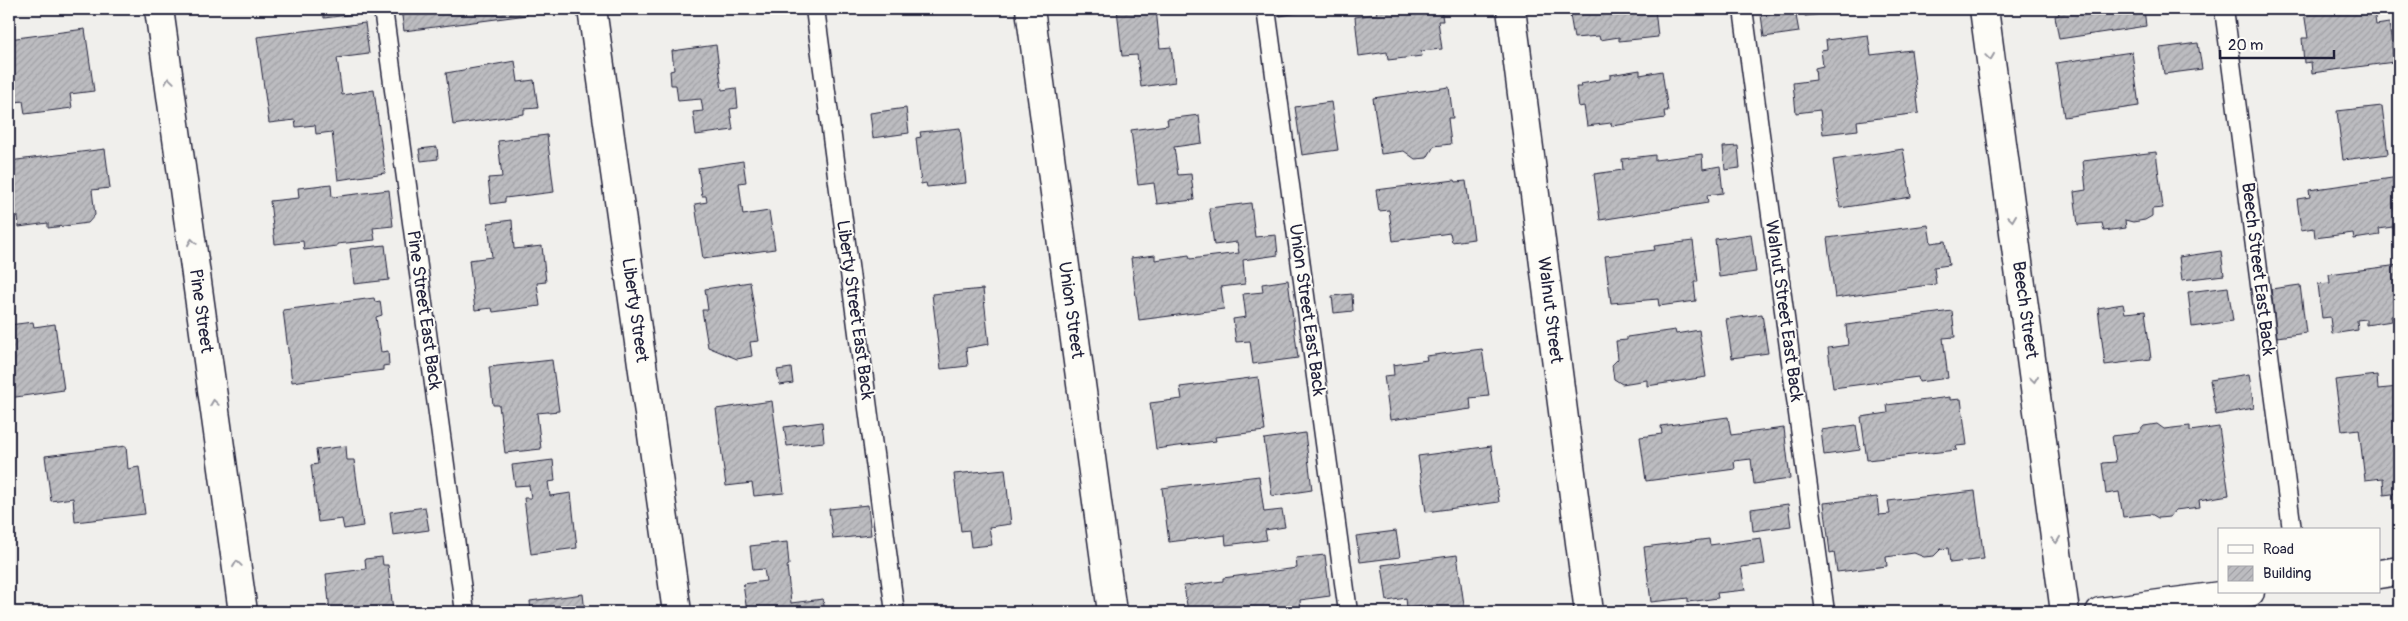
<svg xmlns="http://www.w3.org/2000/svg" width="2408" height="621" viewBox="0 0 2408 621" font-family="Pangolin,sans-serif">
  <defs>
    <pattern id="building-hatch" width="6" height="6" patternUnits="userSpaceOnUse" patternTransform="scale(1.25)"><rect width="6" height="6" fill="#bcbcc0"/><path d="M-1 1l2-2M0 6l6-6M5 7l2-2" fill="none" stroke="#a1a1a6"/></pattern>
  </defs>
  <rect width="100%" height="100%" fill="#f0efec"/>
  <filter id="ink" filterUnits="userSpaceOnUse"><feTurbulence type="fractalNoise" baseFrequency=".02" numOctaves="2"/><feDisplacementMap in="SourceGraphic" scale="10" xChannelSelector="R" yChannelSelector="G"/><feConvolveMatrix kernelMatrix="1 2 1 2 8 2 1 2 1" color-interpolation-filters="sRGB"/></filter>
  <g filter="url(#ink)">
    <path fill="url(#building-hatch)" stroke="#22223b" d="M323 9H363L364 13 324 18Z
      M401 9H526L527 15 404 31Z
      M756 9H781L756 12Z
      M1117 9H1156L1160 48 1171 47 1175 82 1141 87 1137 55 1122 56Z
      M1279 9H1321L1280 16Z
      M1407 9V11L1441 9 1443 21H1438L1442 49 1421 51 1422 56 1388 60 1387 52 1359 56 1355 17 1377 14 1376 10Z
      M1569 9H1655L1658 37 1619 41V37L1600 40 1599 36 1574 38Z
      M1804 9H1849V11L1805 16Z
      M2058 9H2144L2146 26 2059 39 2055 16 2059 15Z
      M2329 9H2374L2376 25 2389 23 2394 62 2312 73 2311 62 2304 63 2302 38H2308L2304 12Z
      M1795 10 1799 32 1764 37 1761 15Z
      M365 23 369 54 337 58 342 95 374 90 385 173 338 180 332 132 316 134 315 125 296 127 295 120 269 123 257 37Z
      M85 29 94 91 70 94 72 108 25 114 23 101 9 103V39Z
      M1868 35 1871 55 1911 50 1919 113 1857 121 1858 130 1823 134 1820 110 1796 113 1793 83 1816 80 1815 68 1823 66 1821 50 1827 49 1826 40Z
      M2198 43 2202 69 2164 74 2160 48Z
      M716 45 722 90 736 88 738 108 730 109 733 130 696 135 693 112 703 111 701 99 678 101 676 85H671L670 71 674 70 672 51Z
      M2132 52 2139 106 2064 117 2056 63Z
      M515 61 518 82 534 80 538 108 524 109V114L453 125 446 73Z
      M1640 70V75L1662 71 1668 111H1664L1665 118 1612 126 1611 123 1587 126 1584 106 1579 107 1576 87H1581L1580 84 1610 79V75Z
      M1449 87 1453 118H1448L1451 144 1434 146 1427 158 1415 159 1404 151 1381 154 1373 98Z
      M1331 102 1338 150 1302 155 1295 107Z
      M2382 106 2388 154 2343 160 2337 111Z
      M906 108 909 133 873 138 870 113Z
      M1199 115 1202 143 1174 147 1178 175 1191 174 1194 200 1157 204 1154 183 1138 185 1131 130 1168 125 1167 119Z
      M960 128 966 183 927 187 926 183 921 184 916 138 921 137 920 132Z
      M547 135 554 192 505 198V202L491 204 488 178 502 177 498 141Z
      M1738 146 1740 168 1725 170 1723 147Z
      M437 147 438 159 421 161 419 149Z
      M105 149 110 188 92 190 95 215 88 223 48 228V223L19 227 18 216 9 218V161Z
      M1903 149 1911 197 1840 208 1833 160Z
      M2156 152 2163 208 2152 209V216L2145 220 2133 222 2125 220 2126 228 2104 231 2102 223 2078 225 2074 192 2086 190 2083 161Z
      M1702 154 1703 169 1720 166 1723 193 1707 195 1708 203 1600 220 1594 174 1623 170 1622 159 1655 155V160Z
      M743 161 746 182 739 183 743 215 769 211 775 249 703 259 695 204 707 202 706 196H702L698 168Z
      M2399 177V226L2379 229 2380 235 2354 239 2353 233 2315 238 2314 228 2301 230 2297 199 2310 197 2309 190Z
      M1455 180 1456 182 1466 181 1474 239 1452 242 1450 233 1393 241 1389 210 1379 211 1376 190Z
      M331 184 332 197 389 190 393 226 373 228 375 240 337 244V246L304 250 303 241 275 244 270 201 299 198 298 188Z
      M1251 203 1255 237 1276 235 1278 255 1243 260 1245 284 1221 287 1224 309 1139 320 1131 258 1155 255V260L1189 255 1190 259 1239 253 1237 242 1214 245 1209 208Z
      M512 220 514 249 542 246 546 282 537 283 540 306 493 312 492 308 475 310 469 260 492 257 488 223Z
      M1928 225 1931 243 1945 241 1949 265 1934 267 1936 284 1835 298 1827 238Z
      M1751 234 1756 272 1719 277 1715 239Z
      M1693 241 1698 282H1694L1696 301 1659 306 1658 299 1611 303 1605 256 1655 250 1654 246Z
      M385 245 389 280 354 284 350 249Z
      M2221 251 2224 275 2182 280 2179 257Z
      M2399 265V315L2391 316 2392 321 2366 325V319L2357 320 2358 330 2332 334 2330 317 2322 318 2318 284 2330 283 2329 274Z
      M1288 280 1298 358 1253 364 1250 341 1236 342 1233 319 1246 317 1243 294 1263 292 1262 284Z
      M750 282 759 341 750 342 752 356 737 359 708 347 702 310H708L705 289Z
      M2300 285 2306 333 2277 337 2271 289Z
      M2228 287 2233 321 2192 327 2188 292Z
      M983 289 989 344 966 348 968 366 941 369 932 294Z
      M1352 294 1353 311 1334 313 1332 296Z
      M374 298 375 302 380 301 382 315 376 317 381 352 388 351 389 365 383 366V370L292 382 283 310Z
      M2123 304 2125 313 2145 311 2151 359 2105 365 2098 308Z
      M1952 311 1955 337 1943 338 1948 378 1919 382 1918 377 1833 388 1828 348 1848 345 1846 325Z
      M1762 314 1768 353 1732 358 1726 319Z
      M33 322 34 327 55 324 64 390 9 398V325Z
      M1675 330 1676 334 1699 330 1706 377 1647 386V380L1622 384 1614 379 1612 365 1618 359 1616 341 1627 340V337Z
      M1482 349 1489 396 1470 398 1471 409 1390 420 1384 376 1394 375 1393 365 1427 360 1426 356Z
      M552 360 559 411 537 413 541 449 505 453 499 405H493L489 367Z
      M791 368 793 383 780 385 777 370Z
      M2249 374 2254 408 2216 415 2210 380Z
      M2377 375 2378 389 2399 387V493L2384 495 2383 478 2365 480 2359 429 2342 431 2335 380Z
      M1258 377 1265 431 1215 437 1216 441 1156 449 1150 403 1182 399 1180 387Z
      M1950 397V400L1961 399 1967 445 1956 446 1957 450 1867 460 1861 417 1888 413 1887 405Z
      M772 401 784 493 754 496 752 483 726 486 716 409Z
      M1728 417 1731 435 1784 428 1790 479 1754 484 1751 459 1734 461 1735 469 1646 481 1640 437 1662 434 1661 426Z
      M822 422 824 442 787 446 784 427Z
      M2157 424 2164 429 2190 426V431L2219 427 2229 495 2199 500 2200 507 2175 510 2170 517 2158 518 2151 514 2123 517 2119 492 2106 494 2102 463 2116 462 2112 436 2138 433 2144 426Z
      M1856 425 1860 450 1824 455 1821 430Z
      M1305 433 1312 490 1272 496 1264 439Z
      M126 446 128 469 139 467 145 514 75 522 73 498 51 501 45 456Z
      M346 446 347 460H354L363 526 344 529 342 519 318 522 311 465 318 464 316 450Z
      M1491 446 1499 502 1426 512 1418 456Z
      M553 460 555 481 548 482 550 496 571 493 577 548 531 554 524 498H531L529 485 515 486 512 465Z
      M1005 469 1011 524 989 527 992 545 971 547 969 530 961 531 954 474Z
      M1259 476 1264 512 1282 510 1285 527 1265 530 1267 540 1226 545 1225 535 1169 542 1162 488Z
      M1975 491 1984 559 1950 563 1948 548 1941 549 1934 556 1924 557 1914 553 1886 557 1887 566 1837 572 1834 552 1830 553 1824 503 1877 497 1879 515 1890 514 1888 501Z
      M1788 504 1791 526 1753 531 1751 509Z
      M868 505 871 535 833 539 829 509Z
      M425 507 429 530 393 535 390 512Z
      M1396 531 1400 557 1360 562 1356 536Z
      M1761 538 1765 564 1741 567 1745 590 1717 593 1718 598 1688 602V598L1651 602 1644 547 1709 539 1710 545Z
      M787 542 789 565 787 566 791 603 823 599 825 612H747L743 584 766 581 764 569 753 570 750 546Z
      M1325 555 1330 596 1300 600 1301 612H1188L1184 586 1223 581V578L1297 568 1296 558Z
      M1457 555 1465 612H1425L1424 606 1407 608 1406 598 1387 601 1382 565Z
      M382 557 383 565H388L393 611 330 612 326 574 366 569 365 559Z
      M583 594 585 612H531L530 601Z"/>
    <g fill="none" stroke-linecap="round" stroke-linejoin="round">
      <g stroke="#22223b" stroke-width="21">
        <path id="lane" d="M383 9 465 612
          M815 9 895 612
          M1266 9 1348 612
          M1743 9 1825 612
          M2224 9 2292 530"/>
      </g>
      <g stroke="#22223b" stroke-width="31">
        <path id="street" d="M159 9 243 612
          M592 9 677 612
          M1511 9 1589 612"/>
      </g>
      <g stroke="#22223b" stroke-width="31">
        <path id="secondary" d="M1030 9 1112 612
          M2379 574 2399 571
          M2100 612 2250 592"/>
      </g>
      <g stroke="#22223b" stroke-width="31">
        <path id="primary" d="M1984 9 2065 612"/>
      </g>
      <use href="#lane" stroke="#fdfcf7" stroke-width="18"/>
      <use href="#street" stroke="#fdfcf7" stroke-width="28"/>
      <use href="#secondary" stroke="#fdfcf7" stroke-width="28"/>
      <use href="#primary" stroke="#fdfcf7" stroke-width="28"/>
    </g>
    <defs><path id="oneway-chevron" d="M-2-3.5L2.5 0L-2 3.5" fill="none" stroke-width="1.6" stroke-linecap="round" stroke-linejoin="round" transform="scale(1.25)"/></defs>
    <g stroke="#9a9aa2">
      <use href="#oneway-chevron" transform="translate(1990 57) rotate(82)"/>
      <use href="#oneway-chevron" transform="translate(169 81) rotate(-98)"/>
      <use href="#oneway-chevron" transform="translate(2012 218) rotate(82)"/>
      <use href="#oneway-chevron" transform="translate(192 242) rotate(-98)"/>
      <use href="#oneway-chevron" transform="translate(2034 379) rotate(82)"/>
      <use href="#oneway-chevron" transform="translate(214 403) rotate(-98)"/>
      <use href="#oneway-chevron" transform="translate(2056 540) rotate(82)"/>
      <use href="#oneway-chevron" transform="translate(237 564) rotate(-98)"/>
    </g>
  </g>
  <g text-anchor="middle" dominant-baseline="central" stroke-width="4" stroke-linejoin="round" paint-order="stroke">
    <g font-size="18" fill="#22223b" stroke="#fdfcf7">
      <text transform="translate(2258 269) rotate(83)">Beech Street East Back</text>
      <text transform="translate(424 310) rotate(82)">Pine Street East Back</text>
      <text transform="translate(635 310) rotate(82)">Liberty Street</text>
      <text transform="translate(855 310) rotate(82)">Liberty Street East Back</text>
      <text transform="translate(1071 310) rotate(82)">Union Street</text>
      <text transform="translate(1307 310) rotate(82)">Union Street East Back</text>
      <text transform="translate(1550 310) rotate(83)">Walnut Street</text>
      <text transform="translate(2025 310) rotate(82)">Beech Street</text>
      <text transform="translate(201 311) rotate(82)">Pine Street</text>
      <text transform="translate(1784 311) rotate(82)">Walnut Street East Back</text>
    </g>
  </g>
  <rect width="2408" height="621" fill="none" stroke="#fdfcf7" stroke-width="30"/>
  <rect x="15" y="15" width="2378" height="591" fill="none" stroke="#22223b" stroke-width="2" filter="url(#ink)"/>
  <rect x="2218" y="528" width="162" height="65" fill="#fdfcf7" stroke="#a5a5ac"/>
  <rect x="2228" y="545" width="25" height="8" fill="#fdfcf7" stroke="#a5a5ac"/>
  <text x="2263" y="554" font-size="15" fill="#22223b">Road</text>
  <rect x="2228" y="566" width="25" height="15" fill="url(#building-hatch)" stroke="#a5a5ac"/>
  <text x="2263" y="578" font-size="15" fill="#22223b">Building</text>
  <path d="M2220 50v8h114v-8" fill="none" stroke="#22223b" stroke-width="2.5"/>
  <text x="2228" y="50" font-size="15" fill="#22223b" stroke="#fdfcf7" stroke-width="4" paint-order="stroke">20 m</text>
</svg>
